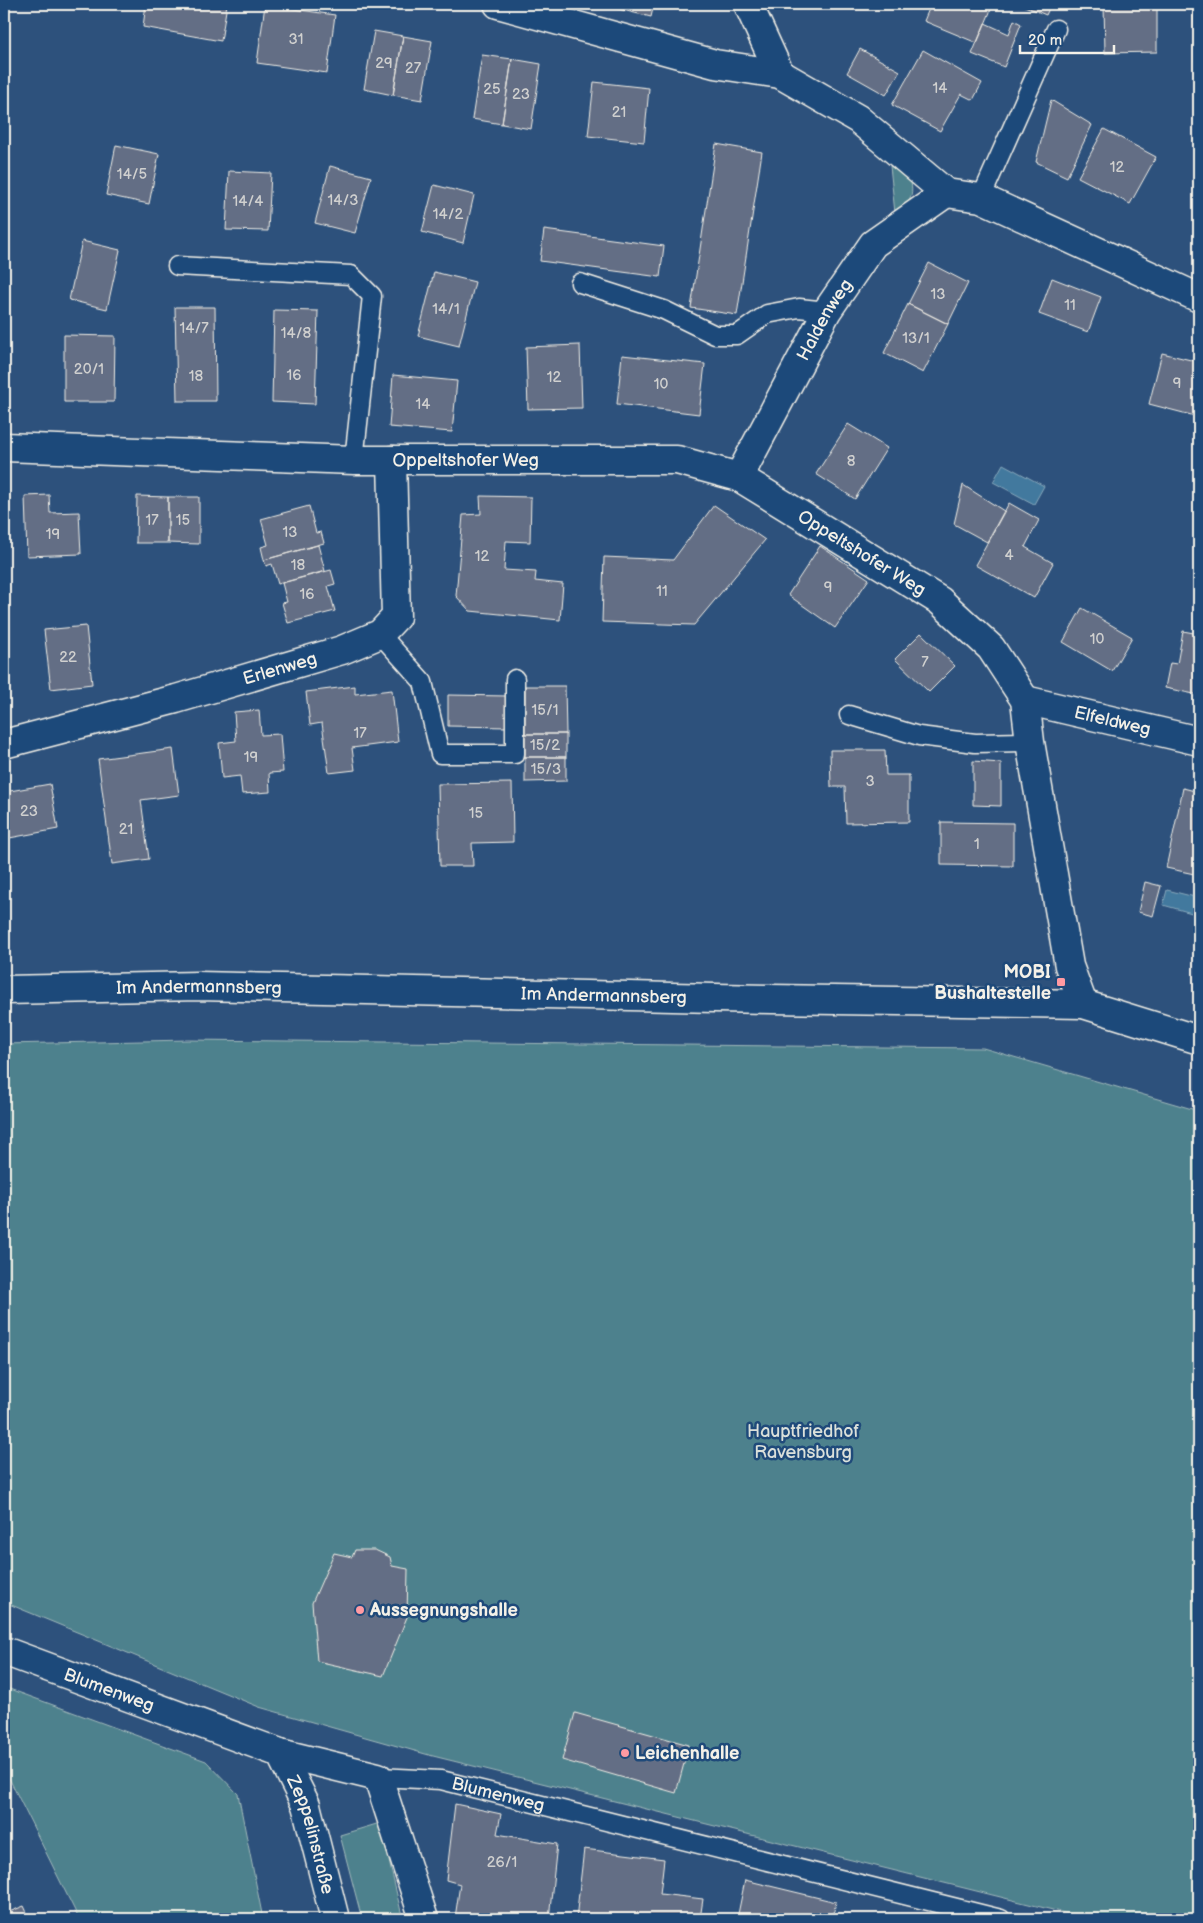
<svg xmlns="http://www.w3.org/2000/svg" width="1203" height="1923" viewBox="0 0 1203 1923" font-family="'Balsamiq Sans',sans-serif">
  <rect width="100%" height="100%" fill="#2d517c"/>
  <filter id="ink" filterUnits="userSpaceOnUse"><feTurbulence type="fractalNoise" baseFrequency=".02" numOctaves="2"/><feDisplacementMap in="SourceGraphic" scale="10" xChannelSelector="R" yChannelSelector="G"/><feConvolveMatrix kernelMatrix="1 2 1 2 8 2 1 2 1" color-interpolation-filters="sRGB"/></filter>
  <g filter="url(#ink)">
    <path fill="#4e818d" stroke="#a1b9ba" d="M890 166 910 177C914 195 912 203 895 213Z
      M188 1040 983 1048 1199 1111V1919H1089L429 1755 259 1707 4 1602V1044Z
      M4 1687 206 1761 238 1794 263 1919H79L4 1768Z
      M380 1823 402 1916 389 1919H362L340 1835Z"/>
    <path fill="#42799e" stroke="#89a9bc" d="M1003 464 1044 486 1034 504 993 482Z
      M1167 890 1199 898V915L1163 905Z"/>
    <path fill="#646e85" stroke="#f4f1e8" d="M146 4H227L221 41 143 27Z
      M598 4H654L651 17Z
      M931 4H989L993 5 977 43 924 21Z
      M1020 4H1051L1046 15Z
      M1104 4H1157V52L1105 53Z
      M1194 4H1199V62H1195Z
      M265 5 335 15 327 73 257 63Z
      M1014 20 1021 24 1004 67 972 54 985 23 1009 34Z
      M374 31 403 36 393 95 364 89Z
      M403 36 432 41 422 100 393 95Z
      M860 49 900 71 886 95 847 73Z
      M923 50 982 83 973 100 961 94 940 131 892 105Z
      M482 55 512 59 502 124 472 119Z
      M512 59 541 64 531 129 502 124Z
      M594 82 649 88 644 142 588 136Z
      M1051 100 1092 125 1067 177 1036 162Z
      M1104 129 1156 157 1130 204 1078 177Z
      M716 144 762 152 737 315 691 308Z
      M116 145 159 154 149 204 106 195Z
      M330 166 371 177 355 233 315 223Z
      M229 171 271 173 268 231 226 230Z
      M434 185 474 195 463 243 422 232Z
      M544 230 664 246 660 277 540 261Z
      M82 241 120 250 107 309 69 300Z
      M929 263 968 283 948 324 908 304Z
      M434 272 475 282 459 346 418 336Z
      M1052 278 1101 297 1088 332 1039 314Z
      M908 304 948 324 923 373 884 353Z
      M175 307H215L216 401H177Z
      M274 310 318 311 315 404 272 402Z
      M64 335 115 336 114 402H64Z
      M580 345 582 408 528 409 526 347Z
      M1162 353 1199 362V417L1149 404Z
      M622 355 705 364 699 414 617 404Z
      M393 375 457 381 452 432 389 427Z
      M848 424 887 448 855 499 816 474Z
      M963 485 1004 511 987 542 954 524Z
      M49 495 50 513 79 512 81 554 27 556 25 496Z
      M137 496 168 497V543H136Z
      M480 496 531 497 530 542 506 541 504 570 536 572 535 581 563 584 560 620 470 611 456 596 463 515 481 514Z
      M168 497H199V544L168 543Z
      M1009 503 1039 520 1025 547 1053 563 1034 598 975 565Z
      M714 505 765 540 694 625 602 622 604 557 673 560Z
      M309 506 316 533 321 532 324 543 264 560 261 547 268 545 261 519Z
      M318 545 325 571 278 584 272 564 266 566 264 560Z
      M820 546 869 579 835 628 788 595Z
      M331 570 335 584 328 586 335 611 288 623 282 603 287 602 282 583Z
      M1082 608 1132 637 1112 671 1063 642Z
      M86 626 92 684 51 689 44 630Z
      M1183 631 1199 634V632V695L1165 688 1170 663 1177 664Z
      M921 633 955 666 929 692 895 659Z
      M355 686V694L392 690 398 742 352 748 355 770 329 773 322 723 310 725 306 692Z
      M525 686H565L566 734H525Z
      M448 695 507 696 508 727 448 726Z
      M259 710 261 735 280 734 283 772 269 773 270 792 242 794 240 776 222 778 219 743 236 741 234 712Z
      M525 734H566V757H525Z
      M173 749 179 795 141 800 149 859 112 864 98 759Z
      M830 750H885L886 775H909V822L846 823 845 787H831Z
      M525 757H566V781L525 782Z
      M973 761 1001 763V806L973 805Z
      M512 783 513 842 472 843 473 866H440L438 784Z
      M50 784 58 829 4 839V792Z
      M1183 788 1199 792V875L1166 868Z
      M941 822 1013 823V866L941 865Z
      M1145 882 1161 886 1153 916 1138 912Z
      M355 1550H375L390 1557 392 1566 408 1569 407 1617 383 1676 317 1661 312 1603 334 1553 352 1557Z
      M575 1713 689 1745 676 1793 562 1760Z
      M455 1804 501 1814 497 1834 557 1844 549 1919 455 1918 460 1884 446 1880Z
      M584 1849 664 1859 660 1894 703 1899 700 1919H576Z
      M745 1880 836 1902 832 1919H737Z
      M24 1906 30 1919H4V1914Z"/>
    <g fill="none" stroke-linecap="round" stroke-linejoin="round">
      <g stroke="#f4f1e8" stroke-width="21">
        <g id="lane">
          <path d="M981 198 1056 29"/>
          <path d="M177 266 351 275 372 296 354 460"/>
          <path d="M580 283 664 310 715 335H737L767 314 799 308 827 311"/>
          <path d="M380 634 423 682 440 754H515V679"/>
          <path d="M849 715 919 736 975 743 1030 742"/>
          <path id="s1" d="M378 1777 441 1780 1001 1919"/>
        </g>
      </g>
      <g stroke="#f4f1e8" stroke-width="31">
        <g id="street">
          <path d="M498 4 715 64 780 74 858 119 946 193 981 198 1199 298"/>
          <path d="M748 4 780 74"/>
          <path id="s2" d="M4 447 354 460H677L739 477 940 601 991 648 1025 700 1030 742 1069 966 1083 1004"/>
          <path id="s3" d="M739 477 827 311 873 244 946 193"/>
          <path id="s4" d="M1025 700 1199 741"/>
          <path id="s5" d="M4 744 176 699 342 650 380 634 396 617 392 460"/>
          <path id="s6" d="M4 990 199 986 715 998 1083 1004 1199 1040"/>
          <path id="s7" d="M4 1651 280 1753 378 1777 424 1919"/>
          <path id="s8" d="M280 1753 306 1805 335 1919"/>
        </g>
      </g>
      <use href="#lane" stroke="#1f4a7a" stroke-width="18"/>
      <use href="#street" stroke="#1f4a7a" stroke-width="28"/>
    </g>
  </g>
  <g fill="#ff9aa2" stroke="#1f4a7a" stroke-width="2">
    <rect x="1056" y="977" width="10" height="10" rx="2.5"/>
    <circle cx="360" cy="1610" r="5"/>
    <circle cx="625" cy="1753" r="5"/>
  </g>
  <g text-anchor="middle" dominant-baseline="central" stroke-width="5" stroke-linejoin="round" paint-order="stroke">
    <g font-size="15" fill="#d0d0cf">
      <text x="296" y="39">31</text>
      <text x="384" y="63">29</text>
      <text x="413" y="68">27</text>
      <text x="940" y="88">14</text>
      <text x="492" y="89">25</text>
      <text x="521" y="94">23</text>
      <text x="619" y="112">21</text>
      <text x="1117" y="167">12</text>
      <text x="132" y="174">14/5</text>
      <text x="343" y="200">14/3</text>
      <text x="248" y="201">14/4</text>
      <text x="448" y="214">14/2</text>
      <text x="938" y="294">13</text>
      <text x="1070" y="305">11</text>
      <text x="446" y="309">14/1</text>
      <text x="194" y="328">14/7</text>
      <text x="296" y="333">14/8</text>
      <text x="916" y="338">13/1</text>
      <text x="89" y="369">20/1</text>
      <text x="294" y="375">16</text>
      <text x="196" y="376">18</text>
      <text x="554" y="377">12</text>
      <text x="1177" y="383">9</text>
      <text x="661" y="384">10</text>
      <text x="423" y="404">14</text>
      <text x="851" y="461">8</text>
      <text x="152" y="520">17</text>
      <text x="183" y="520">15</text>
      <text x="290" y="532">13</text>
      <text x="53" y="534">19</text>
      <text x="1009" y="555">4</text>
      <text x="482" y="556">12</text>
      <text x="298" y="565">18</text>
      <text x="828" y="587">9</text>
      <text x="662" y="591">11</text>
      <text x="307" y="594">16</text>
      <text x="1097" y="639">10</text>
      <text x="68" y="657">22</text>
      <text x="925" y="662">7</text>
      <text x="545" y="710">15/1</text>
      <text x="360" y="733">17</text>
      <text x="545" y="745">15/2</text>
      <text x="251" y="757">19</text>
      <text x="546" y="769">15/3</text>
      <text x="870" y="781">3</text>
      <text x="29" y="811">23</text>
      <text x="476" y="813">15</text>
      <text x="126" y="829">21</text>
      <text x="977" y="844">1</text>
      <text x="502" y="1862">26/1</text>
    </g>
    <g font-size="18" fill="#f4f1e8" stroke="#1f4a7a">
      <text stroke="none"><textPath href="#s3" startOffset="179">Haldenweg</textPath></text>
      <text stroke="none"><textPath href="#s2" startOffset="462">Oppeltshofer Weg</textPath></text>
      <text stroke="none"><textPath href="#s2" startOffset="882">Oppeltshofer Weg</textPath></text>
      <text stroke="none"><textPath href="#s5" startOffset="286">Erlenweg</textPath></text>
      <text stroke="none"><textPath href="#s4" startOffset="90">Elfeldweg</textPath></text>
      <text stroke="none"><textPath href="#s6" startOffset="195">Im Andermannsberg</textPath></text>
      <text stroke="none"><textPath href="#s6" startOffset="600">Im Andermannsberg</textPath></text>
      <text stroke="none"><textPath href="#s7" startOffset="112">Blumenweg</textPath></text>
      <text stroke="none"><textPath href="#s1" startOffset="122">Blumenweg</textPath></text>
      <text stroke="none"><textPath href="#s8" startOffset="88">Zeppelinstraße</textPath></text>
    </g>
    <g font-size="18" font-weight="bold" fill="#f4f1e8" stroke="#1f4a7a" text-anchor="start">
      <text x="1051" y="972" text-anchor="end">MOBI<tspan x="1051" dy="21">Bushaltestelle</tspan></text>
      <text x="370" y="1610">Aussegnungshalle</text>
      <text x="635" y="1753">Leichenhalle</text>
    </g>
    <g font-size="18" fill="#dbe0da" stroke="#1f4a7a">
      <text x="803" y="1431">Hauptfriedhof<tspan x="803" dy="21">Ravensburg</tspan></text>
    </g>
  </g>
  <rect width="1203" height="1923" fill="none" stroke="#1f4a7a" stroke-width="20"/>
  <rect x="10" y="10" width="1183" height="1903" fill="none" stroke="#f4f1e8" stroke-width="2" filter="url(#ink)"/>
  <path d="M1020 45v8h94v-8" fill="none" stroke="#f4f1e8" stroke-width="2.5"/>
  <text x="1028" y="45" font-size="15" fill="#f4f1e8" stroke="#1f4a7a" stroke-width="4" paint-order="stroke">20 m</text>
</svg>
